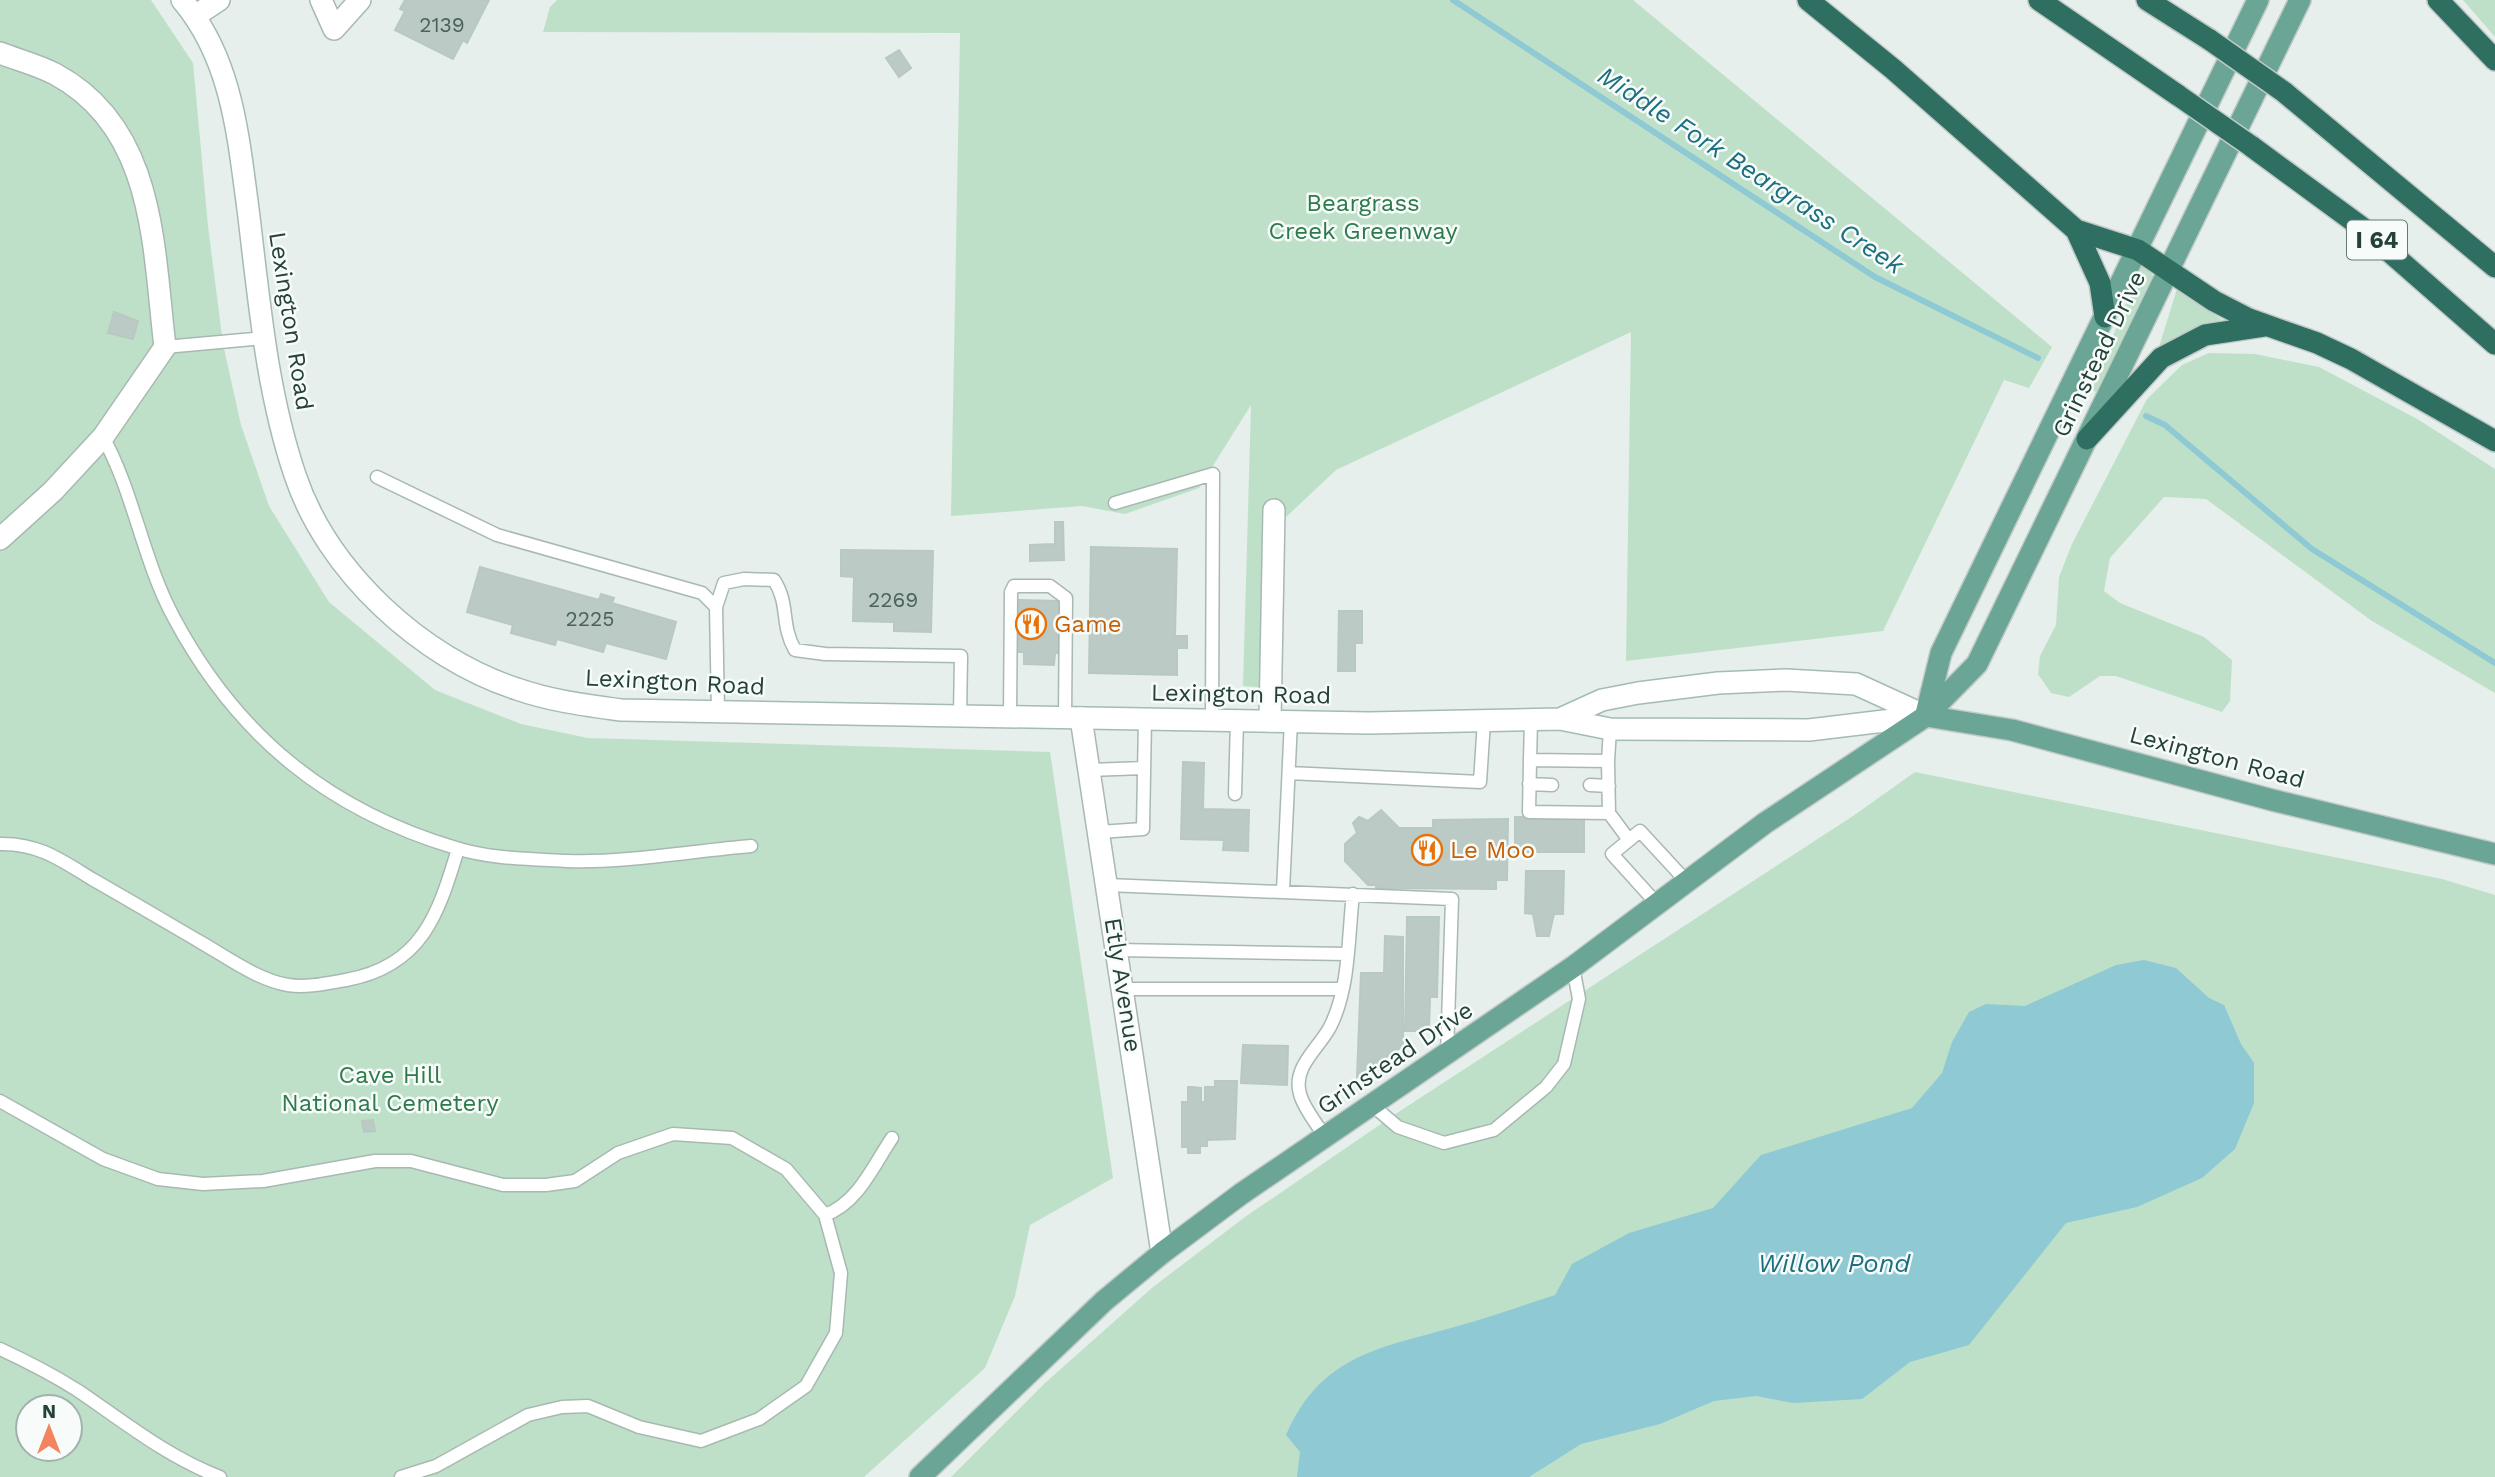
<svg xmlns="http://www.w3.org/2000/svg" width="2495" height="1477" viewBox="0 0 2495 1477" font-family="'Work Sans',sans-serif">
  <rect width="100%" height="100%" fill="#e6efeb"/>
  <path fill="#bfe0c8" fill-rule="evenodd" d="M0 0H151L193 63 208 226 223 344 241 425 269 506 329 602 435 690 521 724 588 738 1050 752 1113 1178 1030 1225 1015 1296 985 1368 864 1477H0ZM28 1407H70V1449H28Z
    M557 0H1633L2052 347 2029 388 2004 380 1883 631 1626 661 1631 332 1336 470 1284 519 1280 689 1243 686 1251 405 1199 488 1125 514 1082 506 951 516 960 33 543 32 550 7Z
    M2463 0H2495V37Z
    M2147 266 2151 269 2152 277 2096 392 2092 390 2140 267Z
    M2177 289 2222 320 2180 335 2159 347Z
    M2209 353 2255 354 2319 367 2419 420 2495 469V693L2372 621 2206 499 2164 497 2110 558 2104 591 2120 603 2204 637 2232 660 2230 701 2222 712 2116 676H2100L2069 697 2051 693 2038 674 2040 656 2056 625 2059 577 2072 544 2147 399 2182 365Z
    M1915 772 2442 879 2495 895V1477H951L1045 1383 1153 1287 1245 1217 1397 1113 1853 816Z"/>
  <path fill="#8ec9d4" d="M2144 960 2176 968 2209 998 2224 1005 2241 1044 2254 1063V1103L2235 1149 2202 1178 2137 1207 2066 1223 1969 1345 1910 1362 1862 1399 1793 1403 1756 1396 1714 1401 1660 1424 1581 1444 1529 1477H1297L1300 1452 1286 1435C1322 1353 1382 1348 1458 1326 1491 1317 1523 1305 1555 1295L1572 1264 1629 1233 1713 1208 1761 1155 1912 1108 1942 1073 1952 1042 1969 1012 1986 1004 2025 1006 2116 965Z"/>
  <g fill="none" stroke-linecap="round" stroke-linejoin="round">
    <path stroke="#8ec9d4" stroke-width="6" d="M1453 0 1875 277 2038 358
      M2146 416 2165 425 2312 549 2495 663"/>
  </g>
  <path fill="#bbcac4" stroke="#b8c9c2" stroke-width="2" d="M405 0H489L467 43 463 40 453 59 395 30 405 11 400 9Z
    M899 50 911 68 899 77 886 58Z
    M114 312 138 321 133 339 108 333Z
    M1055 522H1063L1064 560 1030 561V545L1055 544Z
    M1091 547 1177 549 1175 636H1187V648H1177V675L1089 673Z
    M841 550 933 551 931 632 894 631V622L853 621 854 577 841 576Z
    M480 567 599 600 601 594 614 598 612 603 676 622 666 659 606 643 603 652 557 639 555 645 511 633 513 625 467 612Z
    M1019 600 1059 601V616H1063L1062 653H1055L1054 665 1024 664V652H1018Z
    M1339 611H1362V643H1355V671H1338Z
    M1183 762 1204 763 1203 809 1249 810 1248 851 1223 850 1224 840 1181 839Z
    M1381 810 1399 828H1433V820L1508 819 1507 880H1496V889L1376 888V885H1368L1345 861V844L1357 833 1353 823 1359 817 1368 821Z
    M1515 817H1584V852H1515Z
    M1526 871H1564L1563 914H1554L1549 936H1537L1533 914 1525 913Z
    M1407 917H1439L1437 997H1430L1429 1031H1405Z
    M1385 936 1403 937V1046L1357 1077 1361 973H1384Z
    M1243 1045 1288 1046 1287 1085 1241 1083Z
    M1215 1081H1237L1235 1139 1207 1140V1146H1200V1153H1188V1147H1182V1102H1188V1087H1192L1201 1088V1102H1205V1087H1215Z
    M373 1120 375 1131 364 1132 362 1121Z"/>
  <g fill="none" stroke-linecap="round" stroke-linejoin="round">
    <g stroke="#a8b8b2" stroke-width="15">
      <path id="service" d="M165 347 265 338
        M103 437C134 493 143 561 174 618 237 736 328 810 456 848 491 859 531 859 567 861 625 863 692 851 751 846
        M377 477 497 535 702 593 716 607 718 712
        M1115 503 1213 474 1212 720
        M716 607 724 583 744 579 774 580C790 605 780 624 795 650L825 654 961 656 960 716
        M1010 716 1011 592 1014 586H1050L1066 598 1065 717
        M1531 721 1530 760 1608 761 1610 729
        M1530 760 1529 812 1609 813 1608 761
        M1089 770 1144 768
        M1289 773 1480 782 1484 721
        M1529 784 1552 785
        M1590 785 1609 786
        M1235 794 1237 720
        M1609 813 1629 840
        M1099 832 1143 829 1145 719
        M0 844C38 843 61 860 92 879 129 900 166 922 202 943 228 958 258 980 288 985 307 988 328 983 346 980 422 966 438 915 458 849
        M1107 885 1452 899 1447 1054
        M1283 891 1291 721
        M1658 905 1612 854 1640 831 1687 882
        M1117 950 1347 954
        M1123 989H1341
        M0 1101 103 1159 158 1179 203 1184 263 1181 375 1161H411L503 1185H546L575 1181 618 1153 673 1134 732 1138 786 1169 825 1215 841 1273 836 1333 806 1386 759 1419 701 1441 639 1427 588 1406 562 1407 528 1415 436 1466 401 1477
        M1372 1105 1398 1127 1444 1143 1494 1130 1546 1087 1564 1064 1579 999 1573 967
        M1325 1137C1317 1124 1304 1109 1300 1094 1292 1067 1319 1048 1330 1027 1350 988 1348 936 1353 894
        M825 1215C858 1203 873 1166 892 1138
        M0 1349C26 1361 53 1375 77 1390 123 1421 167 1457 220 1477"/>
    </g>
    <g stroke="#a8b8b2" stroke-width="24">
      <path id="minor" d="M321 0 334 29 360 0
        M195 16 219 0
        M0 53C18 60 38 65 55 74 156 128 153 248 165 347L103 437 53 491 0 539
        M1081 718 1162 1253
        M1270 721 1274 510"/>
    </g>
    <g stroke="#a4bbb3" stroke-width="24">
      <path id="secondary" d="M182 0C232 59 238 135 248 209 259 298 266 389 295 475 327 571 421 658 517 689 551 701 585 705 621 710L1369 723 1560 719 1610 729 1809 730 1926 716
        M1560 719 1602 700 1638 693 1718 683 1786 680 1856 684 1926 716"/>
    </g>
    <g stroke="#c2cac8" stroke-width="24">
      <path id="primary" d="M1926 714 1941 653 2258 0
        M1926 716 2012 730 2272 800 2495 854
        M920 1477 1104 1301 1162 1253 1241 1194 1573 967 1765 823 1926 716 1977 664 2300 0"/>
    </g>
    <g stroke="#c2cac8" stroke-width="24">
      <path id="motorway" d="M1808 0 1893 69 2076 230 2138 250 2214 301 2249 319 2317 343 2351 359 2495 441
        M2039 0 2179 96
        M2147 0 2210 40
        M2438 0 2495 60
        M2284 92 2495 267
        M2251 146 2360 226 2495 344
        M2076 230 2100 283 2105 317
        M2087 439 2161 358 2205 335 2264 326"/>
    </g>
    <use href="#service" stroke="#fff" stroke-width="12"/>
    <use href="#minor" stroke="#fff" stroke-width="21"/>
    <use href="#secondary" stroke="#fff" stroke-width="21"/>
    <use href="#primary" stroke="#6aa596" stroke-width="21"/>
    <use href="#motorway" stroke="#2f6f62" stroke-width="21"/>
    <g stroke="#c2cac8" stroke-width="24" stroke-linecap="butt">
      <path id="motorway-bridge" d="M2210 40 2284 92
        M2179 96 2251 146"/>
    </g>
    <use href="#motorway-bridge" stroke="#2f6f62" stroke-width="21"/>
  </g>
  <defs>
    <g id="restaurant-ring" transform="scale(1.575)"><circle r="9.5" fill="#f7fbf9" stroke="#e8710a" stroke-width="1.5"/><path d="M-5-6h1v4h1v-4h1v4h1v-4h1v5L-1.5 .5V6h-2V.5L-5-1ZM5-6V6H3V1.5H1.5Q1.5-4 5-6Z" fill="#e8710a"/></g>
  </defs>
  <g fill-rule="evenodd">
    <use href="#restaurant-ring" x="1031" y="624"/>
    <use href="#restaurant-ring" x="1427" y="850"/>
  </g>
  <g text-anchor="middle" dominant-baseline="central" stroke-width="5" stroke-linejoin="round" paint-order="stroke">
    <g font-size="21" fill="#4a645c">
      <text x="442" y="24">2139</text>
      <text x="893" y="599">2269</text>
      <text x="590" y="618">2225</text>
    </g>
    <rect fill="#f7fbf9" stroke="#637a73" stroke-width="2" x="2347" y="220.5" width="60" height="39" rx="5"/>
    <g font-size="23" font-weight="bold" fill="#24423a">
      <text x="2377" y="240">I 64</text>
    </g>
    <g font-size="24" fill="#2d7a4b" stroke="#f7fbf9">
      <text x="1363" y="203">Beargrass<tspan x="1363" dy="28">Creek Greenway</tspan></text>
      <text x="390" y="1075">Cave Hill<tspan x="390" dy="28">National Cemetery</tspan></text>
    </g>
    <g font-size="24" fill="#24423a" stroke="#f7fbf9">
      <text transform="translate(291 321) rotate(81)">Lexington Road</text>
      <text transform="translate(2099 354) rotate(-64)">Grinstead Drive</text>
      <text transform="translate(675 682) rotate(3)">Lexington Road</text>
      <text transform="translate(1241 694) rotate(1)">Lexington Road</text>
      <text transform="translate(2217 757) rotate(15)">Lexington Road</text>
      <text transform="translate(1123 985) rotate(81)">Etly Avenue</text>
      <text transform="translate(1395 1058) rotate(-34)">Grinstead Drive</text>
    </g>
    <g font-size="24" fill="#c56008" stroke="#f7fbf9" text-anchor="start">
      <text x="1054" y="624">Game</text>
      <text x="1450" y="850">Le Moo</text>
    </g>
    <g font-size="26" font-style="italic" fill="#1c6f80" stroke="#f7fbf9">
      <text transform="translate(1751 170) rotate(33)">Middle Fork Beargrass Creek</text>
      <text x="1834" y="1263">Willow Pond</text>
    </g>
  </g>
  <g transform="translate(49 1428)"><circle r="33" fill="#f7fbf9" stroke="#a3b1ad" stroke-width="2"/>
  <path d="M0-5L12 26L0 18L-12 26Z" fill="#f4845f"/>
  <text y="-10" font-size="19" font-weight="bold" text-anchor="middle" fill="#24423a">N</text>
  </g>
</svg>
